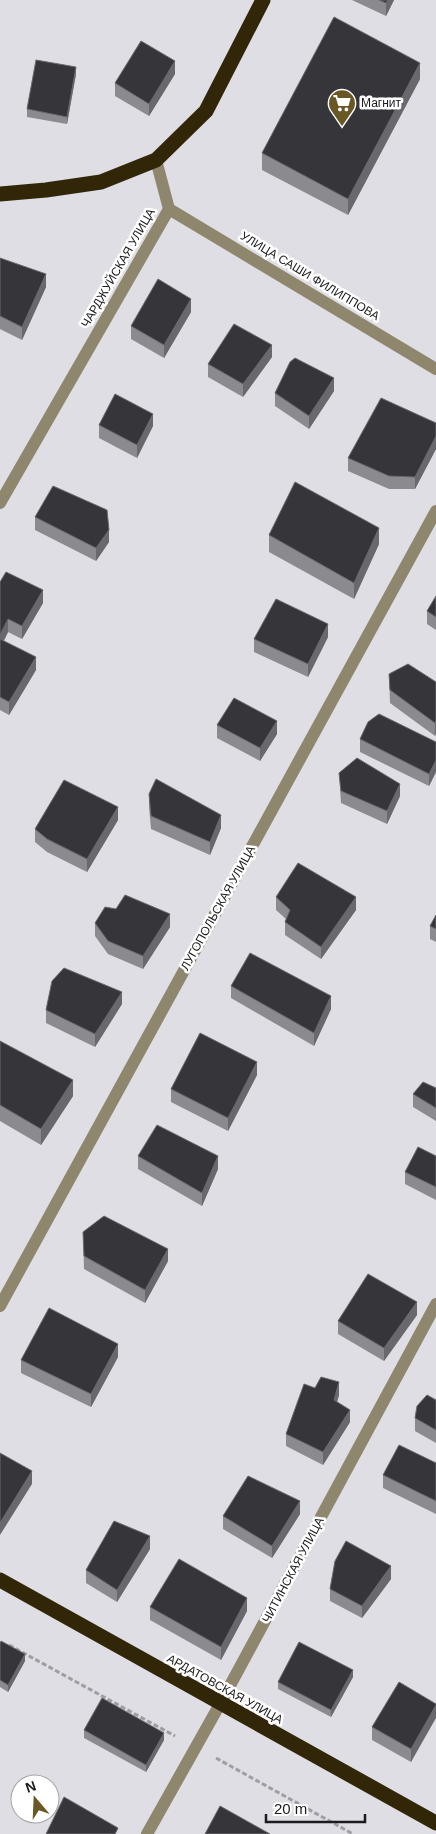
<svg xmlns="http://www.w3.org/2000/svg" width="436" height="1834" viewBox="0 0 436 1834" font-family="Arial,sans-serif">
  <rect width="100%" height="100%" fill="#dfdee4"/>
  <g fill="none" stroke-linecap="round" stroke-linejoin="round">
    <path stroke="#9f9ea2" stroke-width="3" stroke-dasharray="5 2.5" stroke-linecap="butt" d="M9 1645 175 1736
      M216 1758 353 1834"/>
    <path stroke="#8f866e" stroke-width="12" d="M169 209 436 369
      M0 503 169 209 156 160
      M0 1306 436 511
      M147 1834 220 1704 436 1304"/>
    <path stroke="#312708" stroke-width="15" d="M0 194 46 190 101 182 156 160 206 111 263 0
      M0 1580 436 1823"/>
  </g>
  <path fill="#8a8a8f" d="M352 0H394L386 16Z
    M76 74 67 124 27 117V109Z
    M175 74 149 116 115 96V83Z
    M420 79 348 215 262 170V153Z
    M0 258 46 287 22 340 0 329Z
    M191 312 164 358 131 339V326Z
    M272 357 243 397 208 377V364Z
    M334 391 309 429 275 406V393Z
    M436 423V449L415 489H389L348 471V458Z
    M99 425 153 426 137 458 99 438Z
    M35 517 109 542 96 561 35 530Z
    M269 535 379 544 354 599 269 552Z
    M0 582 43 603 22 639 8 632 4 641 36 670 9 715 0 710Z
    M436 596V630L427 624V611Z
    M328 637 308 677 254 652V639Z
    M389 674 436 682V733L435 736 390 703Z
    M217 725 277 734 260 761 217 738Z
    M360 739 436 742V772L429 786 360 752Z
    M339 773 400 796 387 824 341 803Z
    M149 794 221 828 210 855 151 829 149 807Z
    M118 820 87 872 47 852 35 842V829Z
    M276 897 356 910 321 959 285 935V922L286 919 276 910Z
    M436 915V942L430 939V926Z
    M95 923 170 927 143 969 108 954 95 936Z
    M231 986 331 1009 314 1046 231 998Z
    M122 1004 95 1047 46 1023V1010Z
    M0 1041 73 1096 41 1145 0 1121Z
    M257 1075 228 1131 171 1102V1089Z
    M436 1088V1121L413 1107V1094Z
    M138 1156 218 1169 202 1206 138 1169Z
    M436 1156V1200L405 1184V1172Z
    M83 1232 168 1261 145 1303 84 1269Z
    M417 1315 384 1361 338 1334V1321Z
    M118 1357 91 1407 21 1373V1360Z
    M315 1388 339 1395 337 1402 350 1422 323 1465 286 1446V1434Z
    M436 1400V1443L415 1431V1418Z
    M436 1463V1514L383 1488V1475Z
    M300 1514 272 1558 223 1529V1516Z
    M150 1549 117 1602 86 1583V1570Z
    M391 1579 362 1618 330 1601V1589Z
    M150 1607 247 1611 221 1660 150 1620Z
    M0 1643 25 1661 8 1692 0 1687Z
    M353 1677 331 1717 278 1689V1682Z
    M436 1704 411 1762 372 1740V1727Z
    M84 1730 164 1740 146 1772 84 1738Z"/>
  <path fill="#69686d" d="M388 0H394L386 16V3Z
    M175 61V74L149 116V104Z
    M420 63V79L348 215V199Z
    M76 67V74L67 124V117Z
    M46 274V287L22 340V327Z
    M191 299V312L164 358V345Z
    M272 345V357L243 397V384Z
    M334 378V391L309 429V416Z
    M153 414V426L137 458V445Z
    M436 436V449L415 489V477Z
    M379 528V544L354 599V583Z
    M109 530V542L96 561V548Z
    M43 590V603L22 639V626Z
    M8 619V632L0 648V635Z
    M328 624V637L308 677V664Z
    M36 657V670L9 715V702Z
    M436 720V733L435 736V723Z
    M277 721V734L260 761V748Z
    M436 760V772L429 786V774Z
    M400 784V796L387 824V811Z
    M118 807V820L87 872V859Z
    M221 815V828L210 855V842Z
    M356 897V910L321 959V947Z
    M170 914V927L143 969V956Z
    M122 992V1004L95 1047V1034Z
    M331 996V1009L314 1046V1033Z
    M257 1062V1075L228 1131V1118Z
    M73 1080V1096L41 1145V1129Z
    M218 1156V1169L202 1206V1193Z
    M168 1249V1261L145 1303V1290Z
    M417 1302V1315L384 1361V1348Z
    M118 1344V1357L91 1407V1394Z
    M339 1382V1395L334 1413V1400Z
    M350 1410V1422L323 1465V1452Z
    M32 1471V1484L0 1535V1523Z
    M300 1501V1514L272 1558V1546Z
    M150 1536V1549L117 1602V1590Z
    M391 1566V1579L362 1618V1606Z
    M247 1598V1611L221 1660V1647Z
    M25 1654V1661L8 1692V1685Z
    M353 1670V1677L331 1717V1710Z
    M436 1705V1718L411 1762V1749Z
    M164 1733V1740L146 1772V1765Z"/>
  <path fill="#36353a" stroke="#69686d" d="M379 0H388L386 3Z
    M334 17 420 63 348 199 262 153Z
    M141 41 175 61 149 104 115 83Z
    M36 60 76 67 67 117 27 109Z
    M0 258 46 274 22 327 0 316Z
    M158 279 191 299 164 345 131 326Z
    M234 324 272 345 243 384 208 364Z
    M295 358 334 378 309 416 275 393 290 362Z
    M115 394 153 414 137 445 99 425Z
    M381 398 436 423V436L415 477 389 476 348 458Z
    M295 482 379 528 354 583 269 535Z
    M53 486 107 510 109 530 96 548 35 517Z
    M6 572 43 590 22 626 8 619 0 635V582Z
    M436 596V617L427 611Z
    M276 599 328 624 308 664 254 639Z
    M0 639 36 657 9 702 0 697Z
    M408 664 436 682V720L435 723 390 690 389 674Z
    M234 698 277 721 260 748 217 725Z
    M379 714 436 742V760L429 774 360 739 368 722Z
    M357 758 400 784 387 811 341 791 339 773Z
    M156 779 221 815 210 842 151 816 149 794Z
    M64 780 118 807 87 859 47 839 35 829Z
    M298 863 356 897 321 947 285 922 290 910 276 897Z
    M125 895 170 914 143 956 108 941 95 923 105 907 116 909Z
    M436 915V929L430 926Z
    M250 953 331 996 314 1033 231 986Z
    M64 968 122 992 95 1034 46 1010 52 981Z
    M200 1033 257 1062 228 1118 171 1089Z
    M0 1041 73 1080 41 1129 0 1105Z
    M423 1082 436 1088V1108L413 1094Z
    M157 1125 218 1156 202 1193 138 1156Z
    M418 1147 436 1156V1187L405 1172Z
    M104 1216 168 1249 145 1290 84 1256 83 1232Z
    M368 1274 417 1302 384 1348 338 1321Z
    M49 1308 118 1344 91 1394 21 1360Z
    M321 1377 339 1382 334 1400 350 1410 323 1452 286 1434 304 1384 315 1388Z
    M427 1395 436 1400V1430L415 1418 417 1406Z
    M399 1445 436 1463V1501L383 1475Z
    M0 1453 32 1471 0 1523Z
    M248 1476 300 1501 272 1546 223 1516Z
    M114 1521 150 1536 117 1590 86 1570Z
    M346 1541 391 1566 362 1606 330 1589 335 1561Z
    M179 1559 247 1598 221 1647 150 1607Z
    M1 1641 25 1654 8 1685 0 1680V1643Z
    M299 1642 353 1670 331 1710 278 1682Z
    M399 1682 436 1704V1705L411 1749 372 1727Z
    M102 1698 164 1733 146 1765 84 1730Z
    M64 1797 118 1828 115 1834H46Z
    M220 1806 270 1834H205Z"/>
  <defs>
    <g id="supermarket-pin" transform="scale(1.4375)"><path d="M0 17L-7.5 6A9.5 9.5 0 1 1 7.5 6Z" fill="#695826" stroke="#fff"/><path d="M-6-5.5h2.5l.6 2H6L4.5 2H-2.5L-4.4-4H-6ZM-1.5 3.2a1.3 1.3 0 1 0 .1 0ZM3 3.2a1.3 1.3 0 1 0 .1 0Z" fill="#fff"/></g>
  </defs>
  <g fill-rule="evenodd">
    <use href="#supermarket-pin" x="342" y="103"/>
  </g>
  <g text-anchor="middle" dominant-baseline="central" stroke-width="5" stroke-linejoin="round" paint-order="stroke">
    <g font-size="12" fill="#1b1a1c" stroke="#fff" text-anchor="start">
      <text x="361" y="103">Магнит</text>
    </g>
    <g font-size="12" fill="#1b1a1c" stroke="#fff">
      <text transform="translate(118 268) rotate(-60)">ЧАРДЖУЙСКАЯ УЛИЦА</text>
      <text transform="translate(310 276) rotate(31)">УЛИЦА САШИ ФИЛИППОВА</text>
      <text transform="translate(218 908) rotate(-61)">ЛУГОПОЛЬСКАЯ УЛИЦА</text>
      <text transform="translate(293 1570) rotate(-62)">ЧИТИНСКАЯ УЛИЦА</text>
      <text transform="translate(225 1689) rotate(29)">АРДАТОВСКАЯ УЛИЦА</text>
    </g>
  </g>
  <g transform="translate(35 1799) rotate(341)"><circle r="24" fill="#ffffff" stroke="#a4a3a4"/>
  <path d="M0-4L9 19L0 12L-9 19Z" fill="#695826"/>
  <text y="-8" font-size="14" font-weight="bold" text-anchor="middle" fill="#1b1a1c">N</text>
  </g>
  <path d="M266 1814v8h99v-8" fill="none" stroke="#1b1a1c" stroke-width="2.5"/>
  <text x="274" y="1814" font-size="15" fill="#1b1a1c" stroke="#ffffff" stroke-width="4" paint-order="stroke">20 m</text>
</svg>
